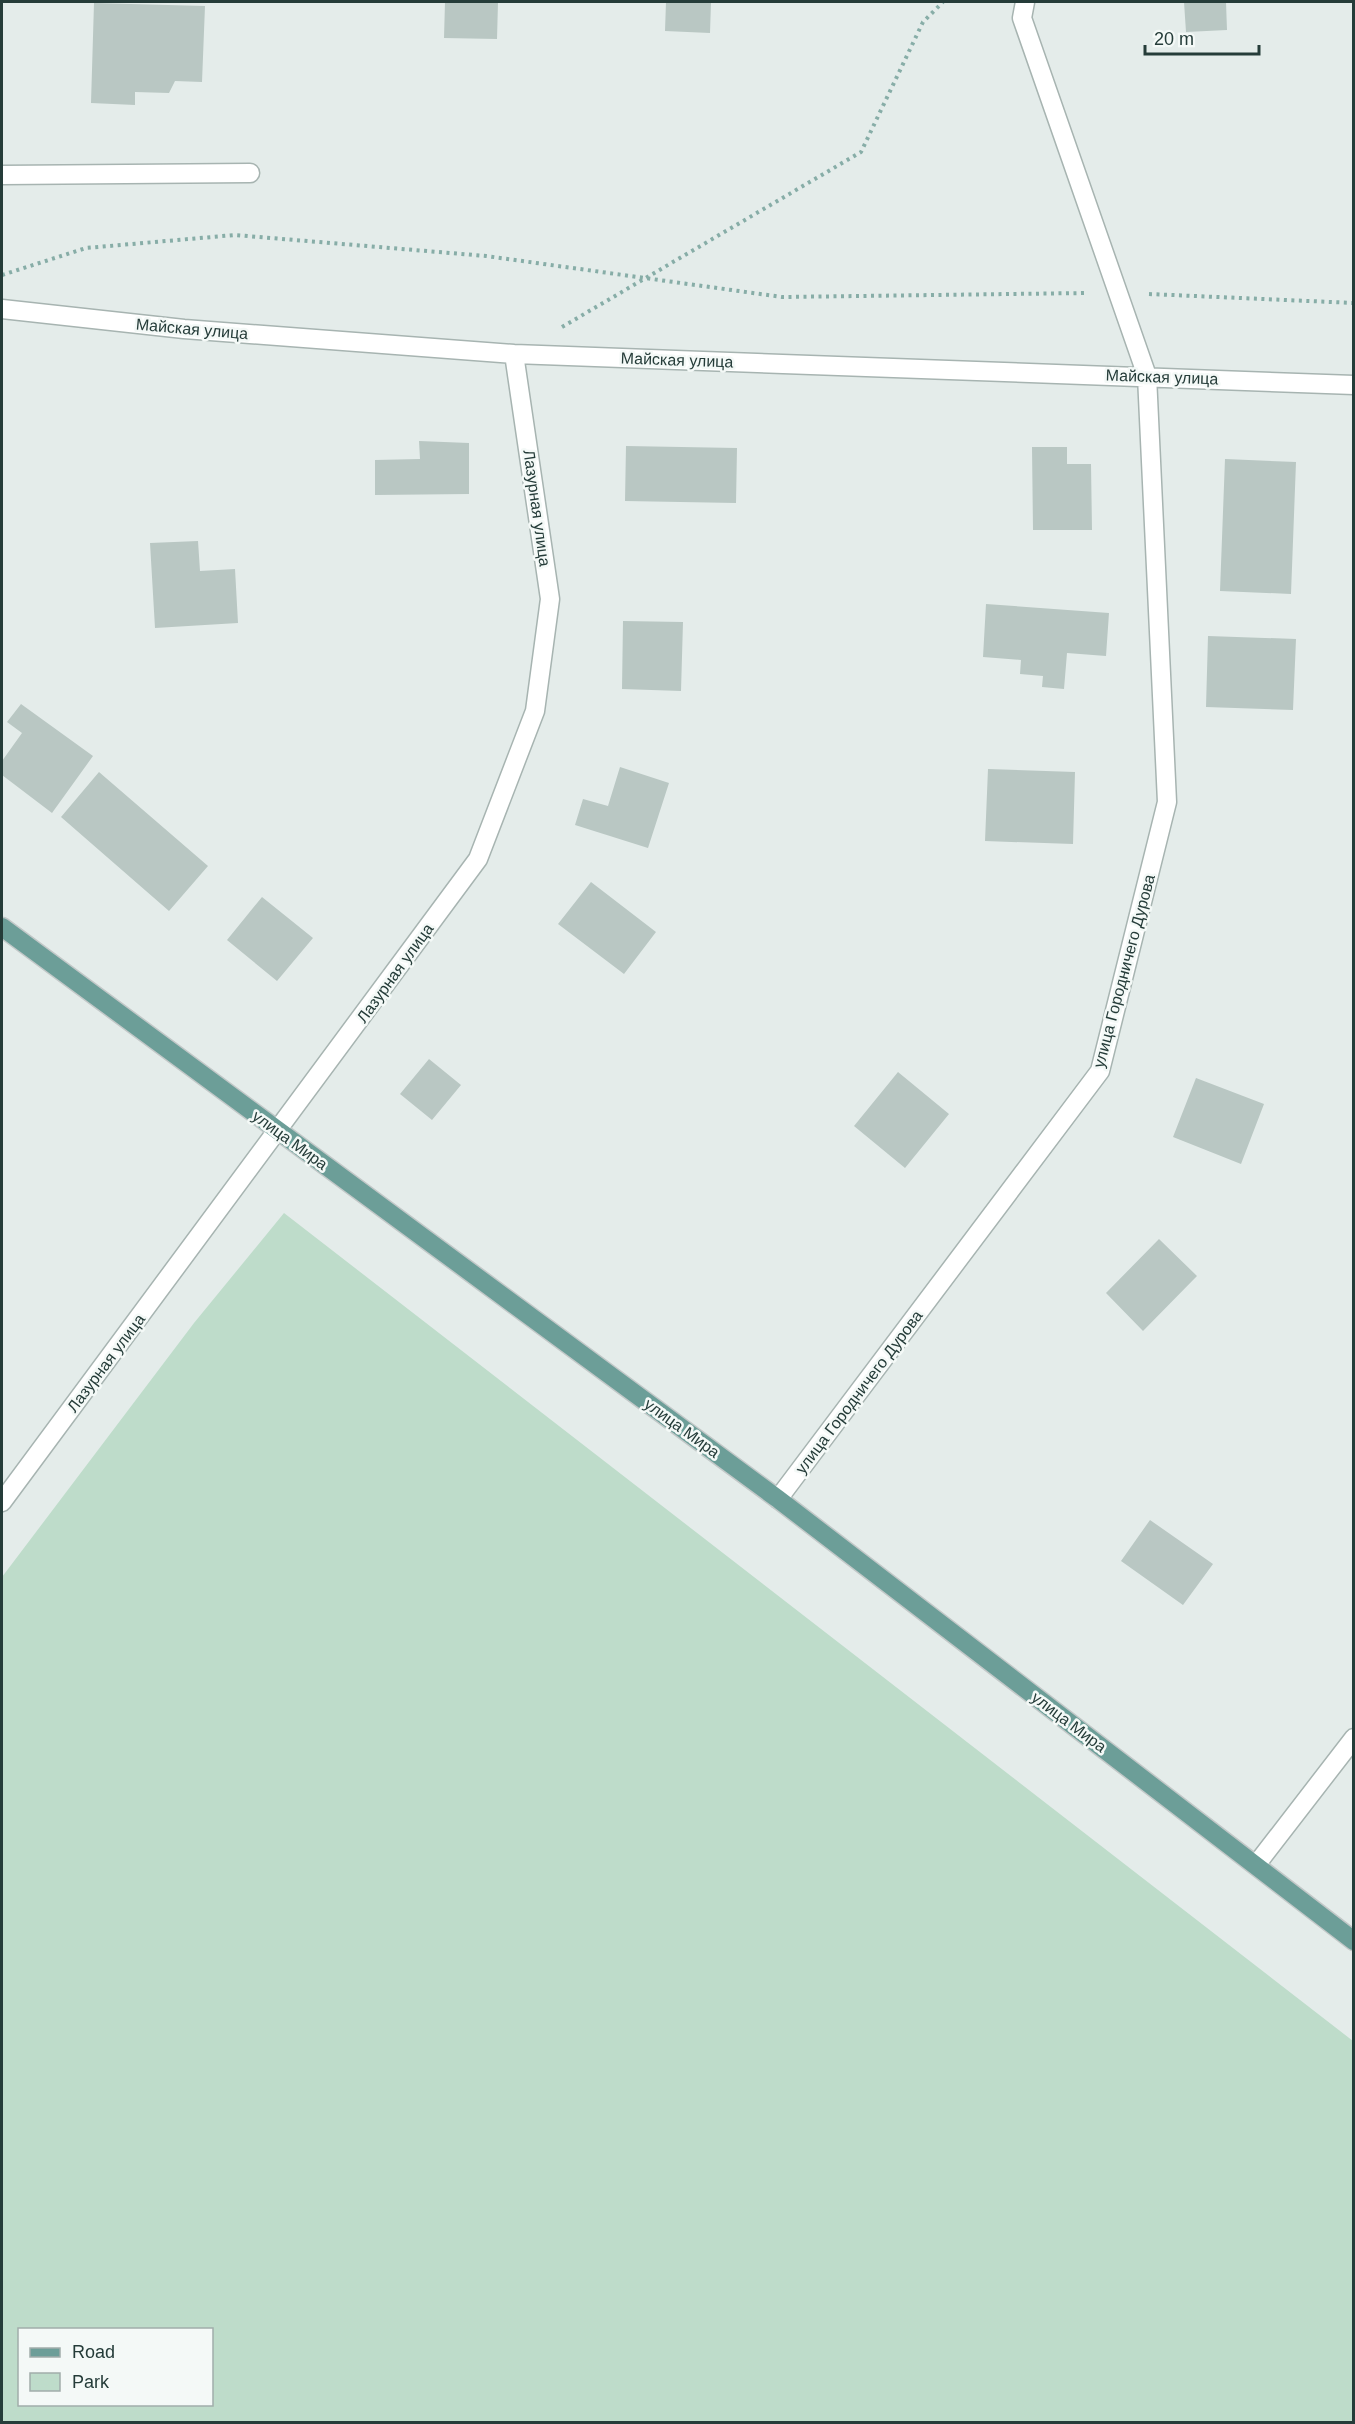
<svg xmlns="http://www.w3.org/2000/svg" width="1355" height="2424" viewBox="0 0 1355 2424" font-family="Arial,sans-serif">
  <rect width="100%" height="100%" fill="#e4ecea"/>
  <path fill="#bedcca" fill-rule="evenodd" d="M284 1213 1353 2041V2422H2V1577L194 1323ZM20 2330H212V2404H20Z"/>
  <path fill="#b9c7c3" d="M445 2H498L497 39 444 38Z
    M666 2H711L710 33 665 31Z
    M1184 2H1226L1227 30 1186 32Z
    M94 3 205 6 202 82 175 81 169 93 135 92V105L91 103Z
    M419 441 469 443V494L375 495V460L420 459Z
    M626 446 737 448 736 503 625 501Z
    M1032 447H1067V464H1091L1092 530H1033Z
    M1225 459 1296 462 1291 594 1220 591Z
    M198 541 200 571 235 569 238 623 155 628 150 543Z
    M986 604 1109 613 1106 656 1067 653 1064 689 1042 687 1043 676 1020 674 1021 660 983 657Z
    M623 621 683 622 681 691 622 689Z
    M1208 636 1296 639 1293 710 1206 707Z
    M21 704 93 756 52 813 2 775V761L22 733 7 722Z
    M620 767 669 783 648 848 575 825 583 799 608 806Z
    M988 769 1075 772 1073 844 985 841Z
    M99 772 208 866 169 911 61 817Z
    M591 882 656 932 624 974 558 924Z
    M262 897 313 938 277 981 227 940Z
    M429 1059 461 1085 432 1120 400 1094Z
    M898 1072 949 1114 905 1168 854 1126Z
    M1196 1078 1264 1104 1241 1164 1173 1137Z
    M1159 1239 1197 1276 1143 1331 1106 1293Z
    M1150 1520 1213 1564 1183 1605 1121 1561Z"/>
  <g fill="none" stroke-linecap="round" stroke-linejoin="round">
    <g stroke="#a7b4b1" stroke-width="21">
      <path id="minor" d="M2 175 250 173
        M2 309 184 329 514 354 1354 385
        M778 1499 1100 1071 1167 802 1147 376 1022 18 1025 2
        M2 1502 478 859 535 711 550 599 514 354
        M1256 1865 1354 1738"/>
    </g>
    <g stroke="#c2c8c8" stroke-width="21">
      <path id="major" d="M2 927 778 1499 1354 1941"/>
    </g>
    <path stroke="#87ada7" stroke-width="4" stroke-dasharray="3 4.5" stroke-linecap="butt" d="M2 275 86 248 235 235 486 256 782 297 1087 293
      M1149 294 1354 303
      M562 327 861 152 923 22 943 2"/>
    <use href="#minor" stroke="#fff" stroke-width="18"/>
    <use href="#major" stroke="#6c9e98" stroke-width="18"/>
  </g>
  <g text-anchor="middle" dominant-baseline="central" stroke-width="5" stroke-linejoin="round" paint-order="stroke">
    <g font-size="16" fill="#253c39" stroke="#f4f9f7">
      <text transform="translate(192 329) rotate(5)">Майская улица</text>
      <text transform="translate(677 360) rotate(2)">Майская улица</text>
      <text transform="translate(1162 377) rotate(2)">Майская улица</text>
      <text transform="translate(537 508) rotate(82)">Лазурная улица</text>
      <text transform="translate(1124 971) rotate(-75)">улица Городничего Дурова</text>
      <text transform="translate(395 973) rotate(-54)">Лазурная улица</text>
      <text transform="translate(290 1140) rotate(36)">улица Мира</text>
      <text transform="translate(106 1363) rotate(-53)">Лазурная улица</text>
      <text transform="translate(859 1392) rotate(-53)">улица Городничего Дурова</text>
      <text transform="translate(682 1428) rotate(36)">улица Мира</text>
      <text transform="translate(1069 1722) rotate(37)">улица Мира</text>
    </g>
  </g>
  <rect width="1355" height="2424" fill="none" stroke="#253c39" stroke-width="6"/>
  <rect x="18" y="2328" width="195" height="78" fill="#f4f9f7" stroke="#a1adab" stroke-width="1.5"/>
  <rect x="30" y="2348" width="30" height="9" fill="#6c9e98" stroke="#a1adab" stroke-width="1.5"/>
  <text x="72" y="2358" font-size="18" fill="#253c39">Road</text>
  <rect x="30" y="2373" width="30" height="18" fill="#bedcca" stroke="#a1adab" stroke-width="1.5"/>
  <text x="72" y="2388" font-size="18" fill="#253c39">Park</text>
  <path d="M1145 45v9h114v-9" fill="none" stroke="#253c39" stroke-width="3"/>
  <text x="1154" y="45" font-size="18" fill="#253c39" stroke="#f4f9f7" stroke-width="4.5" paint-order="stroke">20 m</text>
</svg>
